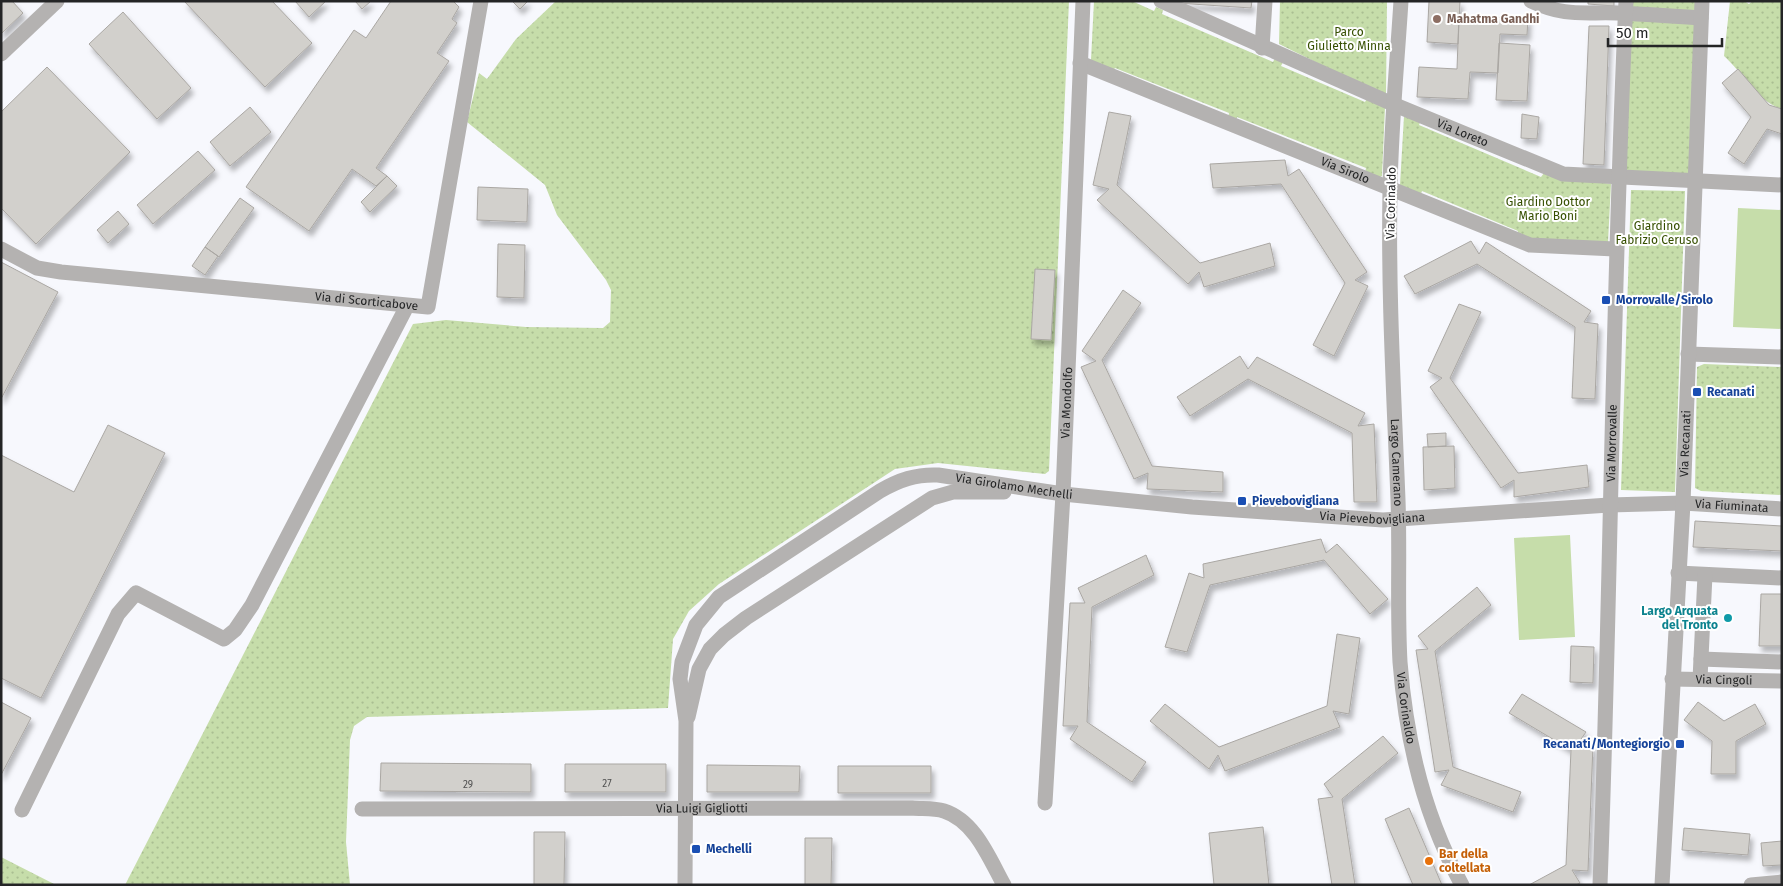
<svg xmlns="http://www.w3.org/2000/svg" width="1783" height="886" viewBox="0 0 1783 886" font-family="'Fira Sans',sans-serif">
  <defs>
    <pattern id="grass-dots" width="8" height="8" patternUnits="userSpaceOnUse" patternTransform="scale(1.25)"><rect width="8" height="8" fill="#c6ddaa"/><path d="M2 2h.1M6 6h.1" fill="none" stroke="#aabe92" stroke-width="1.8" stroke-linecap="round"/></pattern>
    <filter id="shadow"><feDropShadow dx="3" dy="5.5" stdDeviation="2.5" flood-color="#0004"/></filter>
  </defs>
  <rect width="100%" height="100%" fill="#f7f8fd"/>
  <path fill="url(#grass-dots)" d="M556 1H1069L1049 471 1045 474 938 463 895 469 719 584 689 611 673 639 668 708 367 717 354 726 350 740 346 842 350 885H125L413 324 446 320 526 327 603 328 610 322 611 290 606 280 557 215 545 185 467 122 479 73 487 79 516 39Z
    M1094 1H1132L1154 11 1156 7 1163 10 1162 14 1273 62 1275 58 1283 62 1281 66 1365 102 1368 97 1385 107 1382 176 1380 177 1365 173 1366 168 1237 117 1236 121 1228 118 1229 113 1115 68 1112 72 1091 60Z
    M1280 1H1387L1386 93 1380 94 1279 44Z
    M1630 1H1702L1696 175 1619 178Z
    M1730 1H1744L1749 4 1752 1H1782V109C1758 102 1743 73 1724 56Z
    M1404 116 1421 120 1419 125 1541 177 1544 173 1611 184 1608 242H1535L1517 234 1518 231 1422 191 1420 196 1400 185Z
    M1631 190 1685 191 1675 492 1621 490Z
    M1704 364 1782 367V495L1701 491 1695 488 1697 367Z
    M1 857 56 885H1Z"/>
  <path fill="#c6ddaa" d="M1738 208 1782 210V329L1733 327Z
    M1570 535 1575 637 1519 640 1514 538Z"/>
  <path fill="#d2d0cc" stroke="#aaa7a3" filter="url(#shadow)" d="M1 1H12L23 13 1 34Z
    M184 1H272L312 43 265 87Z
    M295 1H326L309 17Z
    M355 1H371L362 9Z
    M391 1H453L459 7 452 19 457 23 437 53 449 61 376 168 387 176 376 186 352 169 309 231 246 187 354 30 366 38Z
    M512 1H528L520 9Z
    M1177 1H1252L1251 8 1177 3Z
    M1429 1H1460L1458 44 1427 42Z
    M1588 1H1614V6L1588 4Z
    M123 12 191 88 157 119 89 44Z
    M1459 15 1528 19 1527 35 1500 34 1498 73 1470 72 1468 99 1417 97 1419 67 1457 69Z
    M1589 26H1609L1604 165 1583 164Z
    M1499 43 1530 45 1527 101 1496 100Z
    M47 67 130 152 36 244 1 208V112Z
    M1738 69 1769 105 1782 109V134L1767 129 1744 164 1728 153 1751 117 1722 83Z
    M250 107 271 132 230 166 210 142Z
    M1109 112 1131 116 1117 185 1200 263 1270 243 1275 266 1204 287 1199 272 1188 284 1097 200 1109 189 1093 185Z
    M1522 114 1539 117 1537 139 1521 138Z
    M198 151 215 170 153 224 137 205Z
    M1285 160 1288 176 1299 169 1367 272 1355 280 1368 286 1334 356 1313 345 1345 283 1281 184 1213 188 1210 164Z
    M387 176 397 186 370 212 361 202Z
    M478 187 528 189 527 222 477 220Z
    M240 198 254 208 219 257 205 247Z
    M118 211 129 224 108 243 97 230Z
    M1471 241 1479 254 1486 242 1591 311 1584 322 1598 324 1595 399 1572 398 1575 327 1477 264 1415 294 1404 276Z
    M498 244 525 245 524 298 497 297Z
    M205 247 218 256 205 275 192 266Z
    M1 262 58 292 1 399Z
    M1035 269 1055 270 1051 340 1031 339Z
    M1123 290 1141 303 1102 360 1152 466 1223 472V492L1147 489 1148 473 1134 479 1081 367 1096 361 1082 351Z
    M1459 304 1481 312 1450 378 1518 473 1587 465 1589 487 1514 497V480L1501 488 1430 387 1442 378 1428 371Z
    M1240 356 1248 369 1257 357 1365 413 1358 426 1374 424 1377 502H1354L1352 433 1248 379 1190 416 1177 397Z
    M108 425 165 453 41 698 1 678V455L74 492Z
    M1446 433V446L1428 447 1427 434Z
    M1454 446 1455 488 1424 490 1423 447Z
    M1695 521 1782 526V551L1693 547Z
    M1321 539 1326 553 1337 544 1388 599 1370 614 1324 560 1210 585 1187 652 1165 647 1189 573 1204 578 1203 564Z
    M1146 555 1154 575 1092 607 1087 722 1146 762 1132 782 1070 739 1078 726H1063L1070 603H1085L1078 588Z
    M1477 587 1491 605 1435 651 1453 767 1521 792 1513 812 1441 785 1449 770 1435 772 1416 650 1428 649 1418 636Z
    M1761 594H1782V646H1759Z
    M1337 634 1360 638 1349 714 1333 711 1340 727 1225 771 1218 755 1209 769 1150 721 1165 704 1219 747 1327 706Z
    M1571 646 1594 647 1593 683 1570 682Z
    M1522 694 1586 732 1577 745H1593L1588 871 1572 870 1580 883 1576 885H1529L1566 865 1571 750 1509 713Z
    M1 702 31 718 1 775Z
    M1698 702 1724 721 1755 704 1766 724 1736 741V774H1711L1712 741 1684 720Z
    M1383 736 1398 753 1342 799 1355 885H1332L1318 799 1333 797 1324 784Z
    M381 763 531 764V792L380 791Z
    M565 764H666V792H565Z
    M707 765 800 766 799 792H707Z
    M838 766H931V793H838Z
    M1409 808 1442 885H1413L1385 819Z
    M1263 827 1269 885H1214L1209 833Z
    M1684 828 1750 834 1748 855 1682 850Z
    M534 832H565L564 885H534Z
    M805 838H832L831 885H805Z
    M1782 841V865L1763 866 1761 843Z"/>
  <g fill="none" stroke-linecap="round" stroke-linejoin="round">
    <g stroke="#b4b2b1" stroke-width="15">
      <path id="s1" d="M1161 1 1395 105 1563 174 1782 185"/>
      <path id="s2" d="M1401 1C1397 64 1391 127 1390 190 1388 293 1394 396 1398 500 1400 554 1397 608 1400 662 1406 740 1424 816 1462 885"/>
      <path d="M1531 1C1565 17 1582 12 1617 13 1645 14 1673 16 1701 18"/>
      <path d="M1262 48 1265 1"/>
      <path d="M1 54 57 1"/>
      <path id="s3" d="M1080 63 1530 245 1615 249"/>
      <path id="s4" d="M1 249 37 268 61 272 428 307 481 1"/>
      <path d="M1688 354 1782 357"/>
      <path d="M1678 573 1782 578"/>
      <path d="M1701 659 1782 662"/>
      <path id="s5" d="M1672 679 1782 681"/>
      <path d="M1700 679 1705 575"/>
      <path d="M688 717 699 669 710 649 724 635 746 618 932 498 953 492H1004"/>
      <path id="s6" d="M1045 803 1063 494 1083 1"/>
      <path id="s7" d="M362 809 912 808C922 809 934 808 944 811 975 821 989 858 1004 885"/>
      <path d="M22 810 118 614 136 593 224 639 235 630 252 605 407 306"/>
      <path id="s8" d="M685 885 686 721 680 679 682 662 696 625 719 597 880 491C899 480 916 474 938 475L1063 494 1192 507 1383 520 1609 505 1683 503 1782 509"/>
      <path id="s9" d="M1600 885C1611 590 1612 296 1626 1"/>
      <path id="s10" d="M1662 885 1683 503 1702 1"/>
      <path d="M1751 885 1782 882"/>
    </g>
  </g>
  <circle fill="#8d6e63" stroke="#fff" stroke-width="2" cx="1437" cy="19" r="5"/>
  <g fill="#1a4fb4" stroke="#fff" stroke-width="2">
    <rect x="1601" y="295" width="10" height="10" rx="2.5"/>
    <rect x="1692" y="387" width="10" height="10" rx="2.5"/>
    <rect x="1237" y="496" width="10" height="10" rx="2.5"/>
    <rect x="1675" y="739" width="10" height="10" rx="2.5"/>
    <rect x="691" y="844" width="10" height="10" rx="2.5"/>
  </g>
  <circle fill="#0f9aa8" stroke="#fff" stroke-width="2" cx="1728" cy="618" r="5"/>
  <circle fill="#e8710a" stroke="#fff" stroke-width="2" cx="1429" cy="861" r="5"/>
  <g text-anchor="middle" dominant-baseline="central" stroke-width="4" stroke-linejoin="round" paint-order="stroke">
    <g font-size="10" fill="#505050">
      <text x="607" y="784">27</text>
      <text x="468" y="785">29</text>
    </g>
    <g font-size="12" font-weight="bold" fill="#785e54" stroke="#fff" text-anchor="start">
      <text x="1447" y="19">Mahatma Gandhi</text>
    </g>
    <g font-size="12" fill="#364f00" stroke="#fff">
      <text x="1349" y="32">Parco<tspan x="1349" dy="14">Giulietto Minna</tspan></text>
      <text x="1548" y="202">Giardino Dottor<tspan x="1548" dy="14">Mario Boni</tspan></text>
      <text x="1657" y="226">Giardino<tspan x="1657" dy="14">Fabrizio Ceruso</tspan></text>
    </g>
    <g font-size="12" fill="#242526" stroke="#fff">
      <text stroke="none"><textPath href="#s1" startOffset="329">Via Loreto</textPath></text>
      <text stroke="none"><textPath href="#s3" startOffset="286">Via Sirolo</textPath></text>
      <text transform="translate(1391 203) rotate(-89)">Via Corinaldo</text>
      <text stroke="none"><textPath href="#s4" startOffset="372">Via di Scorticabove</textPath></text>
      <text stroke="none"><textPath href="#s6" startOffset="401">Via Mondolfo</textPath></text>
      <text stroke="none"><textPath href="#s9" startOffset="442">Via Morrovalle</textPath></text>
      <text stroke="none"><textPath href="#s10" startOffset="442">Via Recanati</textPath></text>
      <text stroke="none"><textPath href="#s2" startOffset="462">Largo Camerano</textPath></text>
      <text stroke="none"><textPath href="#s8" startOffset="630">Via Girolamo Mechelli</textPath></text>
      <text stroke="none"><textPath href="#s8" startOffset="1350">Via Fiuminata</textPath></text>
      <text stroke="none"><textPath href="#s8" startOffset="990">Via Pievebovigliana</textPath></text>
      <text stroke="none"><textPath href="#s5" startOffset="52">Via Cingoli</textPath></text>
      <text stroke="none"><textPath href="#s2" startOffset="708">Via Corinaldo</textPath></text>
      <text stroke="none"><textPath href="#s7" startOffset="340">Via Luigi Gigliotti</textPath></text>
    </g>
    <g font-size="12" font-weight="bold" fill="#164399" stroke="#fff" text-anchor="start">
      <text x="1616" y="300">Morrovalle/Sirolo</text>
      <text x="1707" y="392">Recanati</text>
      <text x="1252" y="501">Pievebovigliana</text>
      <text x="1670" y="744" text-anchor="end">Recanati/Montegiorgio</text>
      <text x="706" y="849">Mechelli</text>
    </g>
    <g font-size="12" font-weight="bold" fill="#0d838f" stroke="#fff" text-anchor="end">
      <text x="1718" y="611">Largo Arquata<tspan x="1718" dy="14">del Tronto</tspan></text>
    </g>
    <g font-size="12" font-weight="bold" fill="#c56008" stroke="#fff" text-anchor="start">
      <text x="1439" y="854">Bar della<tspan x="1439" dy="14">coltellata</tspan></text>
    </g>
  </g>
  <rect width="1783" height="886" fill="none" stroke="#242526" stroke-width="5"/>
  <path d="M1608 38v8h114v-8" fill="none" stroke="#242526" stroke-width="2.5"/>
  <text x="1616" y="38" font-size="15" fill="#242526" stroke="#ffffff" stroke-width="4" paint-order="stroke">50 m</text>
</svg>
